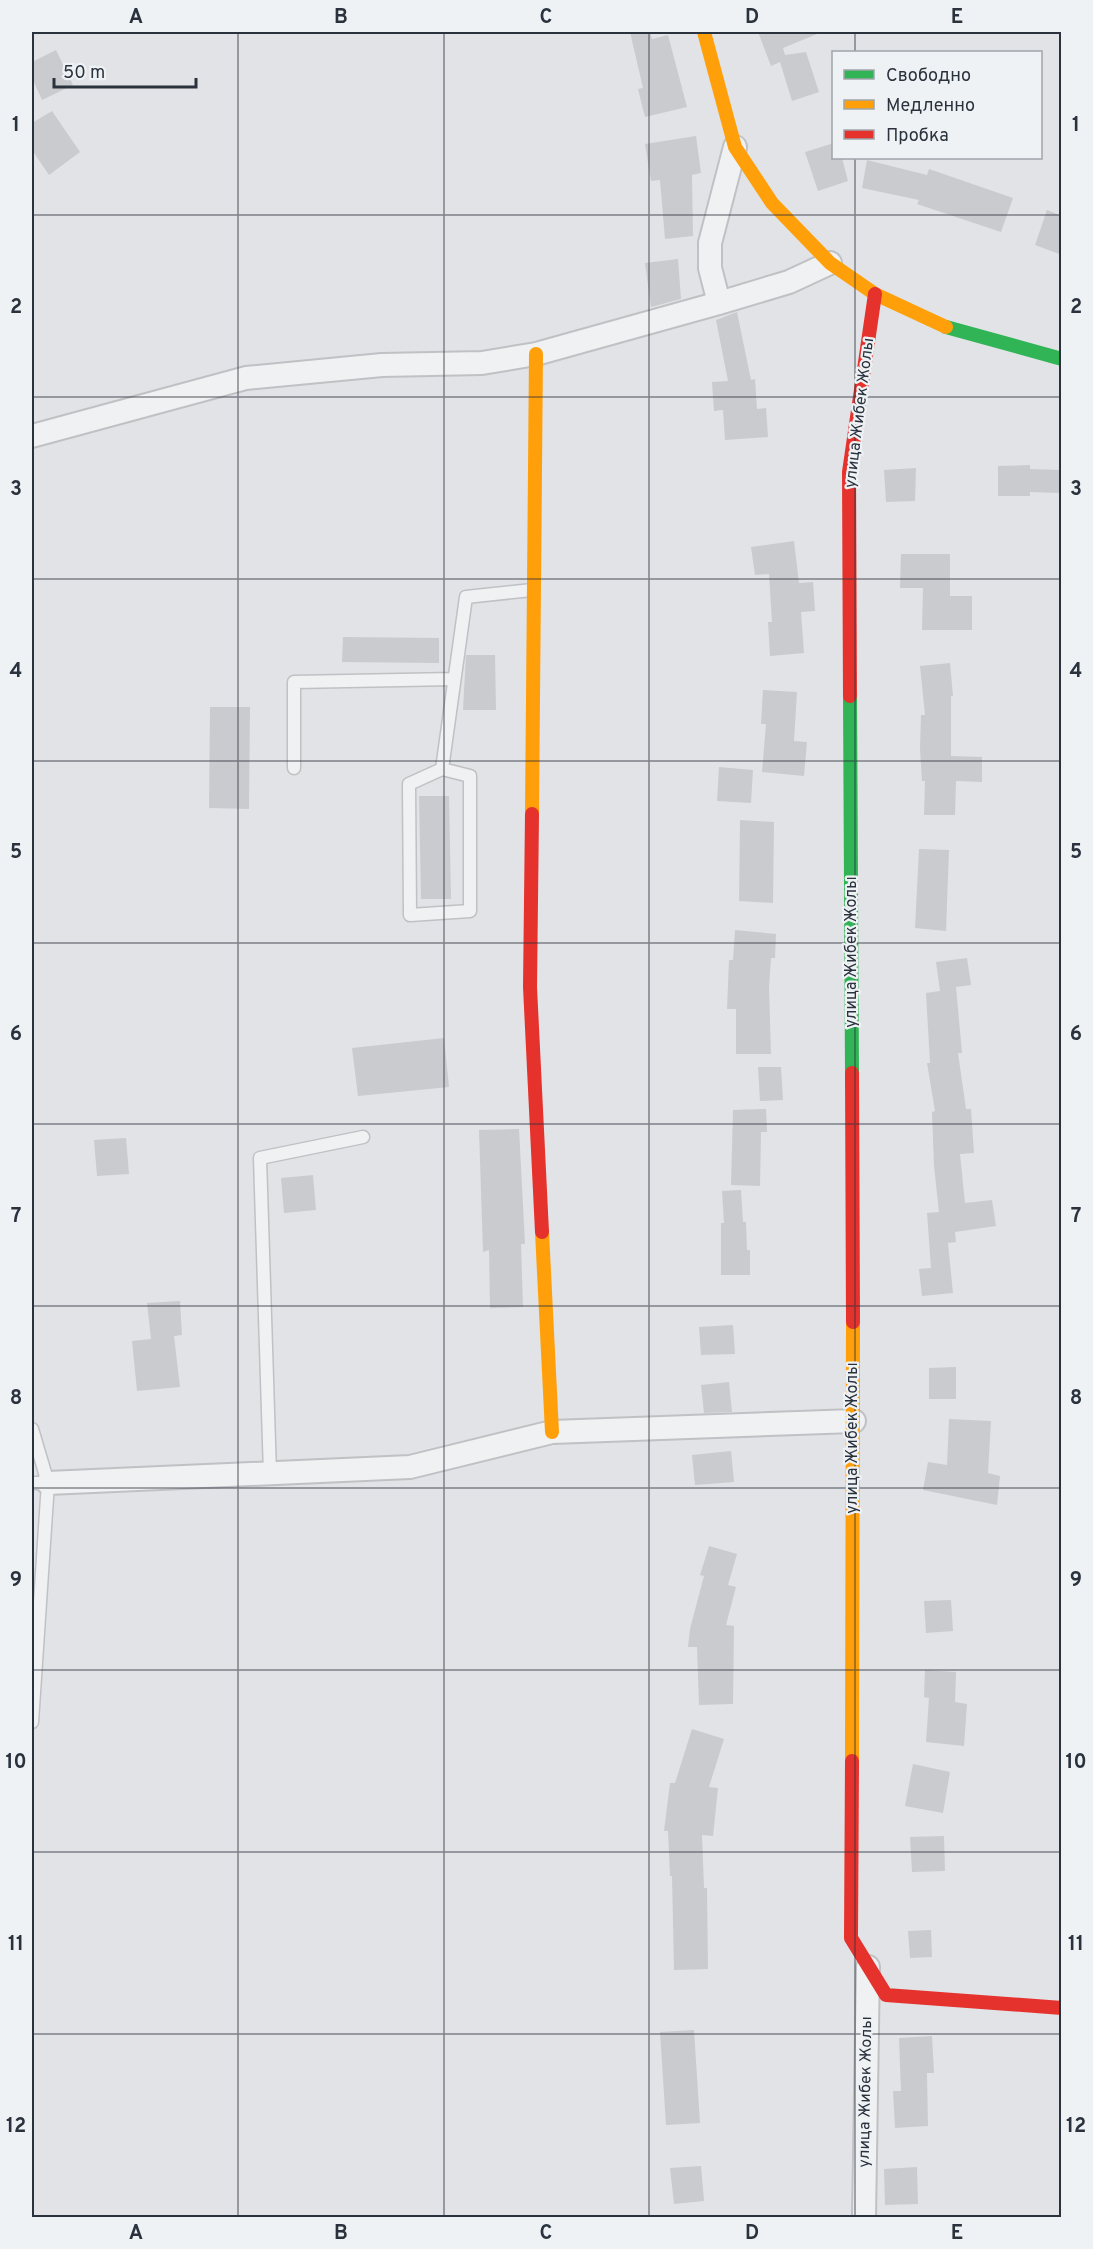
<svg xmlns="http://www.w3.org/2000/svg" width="1093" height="2249" viewBox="0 0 1093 2249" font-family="Overpass,sans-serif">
  <rect width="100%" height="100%" fill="#e1e3e6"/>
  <path fill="#cacbce" d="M630 32H650L652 39 668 35 687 107 645 117 638 89 643 88Z
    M758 32H822L783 48 785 55 806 52 819 92 792 101 780 62 771 66Z
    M56 50 73 85 42 100 32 78V62Z
    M52 111 80 152 49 175 32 150V123Z
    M696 136 701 173 692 175 693 236 665 239 660 180 651 181 645 144Z
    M834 143V158H842L848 181 818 191 805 152Z
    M867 160 927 175 929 169 1013 198 1001 232 917 204 919 200 862 188Z
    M1047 210 1062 216V255L1035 245Z
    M678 259 681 299 651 307 645 263Z
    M737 312 751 380 755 379 757 409 766 408 768 437 725 440 723 410 714 411 712 382 728 381 716 320Z
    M1030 465V469L1061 470 1060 493 1030 492V496H998V466Z
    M916 468 915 501 886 502 884 470Z
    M794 541 799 583 813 582 815 611 801 612 804 653 770 656 768 622H772L769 574 755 575 751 547Z
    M901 554H950V596H972V630H922L923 588H900Z
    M343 637 439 638V663L342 662Z
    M466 655H495L496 710H463Z
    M950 663 953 696H951V756L982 757V782L956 781 955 815H924L925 781H922L920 749 921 715H925L920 666Z
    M763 690 797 692 794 741 807 742 804 776 762 772 766 724H761Z
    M210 707H250L249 809 209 808Z
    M719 767 753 770 751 803 717 801Z
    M419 796H449L451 899H421Z
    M740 820 774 822 773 903 739 901Z
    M919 849 949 850 946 931 915 928Z
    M735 930 776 934 775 958H771L769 987 771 1054H736V1009H727L729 960H733Z
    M967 958 971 985 956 987 962 1053H958L966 1109H971L974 1153 960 1154 965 1203 992 1200 996 1226 955 1232 956 1242 948 1243 953 1293 922 1296 919 1269 931 1268 927 1213 939 1212 934 1166 932 1112 935 1111 927 1063H930L926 993 940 991 936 962Z
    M444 1038 449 1087 358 1096 352 1048Z
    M758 1067H781L783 1100 760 1101Z
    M766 1109 767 1132H761L760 1186 731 1185 733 1110Z
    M519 1129 525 1244H521L523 1307 490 1308 489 1250 483 1252 479 1130Z
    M126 1138 129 1174 97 1176 94 1140Z
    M313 1175 316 1210 284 1213 281 1178Z
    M741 1190 743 1222H746L747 1250H750V1275H721V1223H724L722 1191Z
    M180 1301 182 1335 174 1336 180 1387 137 1391 132 1341 151 1339 147 1303Z
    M733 1325 735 1354 701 1355 699 1327Z
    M956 1367V1399H929V1368Z
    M729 1382 732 1412 704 1413 701 1385Z
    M949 1419 991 1421 988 1473 1000 1476 997 1505 923 1490 928 1462 947 1465Z
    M731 1451 734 1482 695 1485 692 1455Z
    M709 1546 737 1554 728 1585 736 1587 726 1625 734 1626 733 1704 699 1705 697 1647H688L690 1629 704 1576 700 1575Z
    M951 1600 953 1631 926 1633 924 1601Z
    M925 1670 956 1672 955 1702 967 1704 964 1746 926 1742 929 1698 924 1697Z
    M692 1729 724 1739 709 1787 718 1788 713 1836 702 1835 704 1888H707L708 1969 674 1970 672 1876H670L668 1831H664L670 1783H675Z
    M913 1764 950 1772 943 1813 905 1806Z
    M944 1836 945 1871 912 1872 910 1837Z
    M931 1930 932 1957 910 1958 908 1931Z
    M694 2030 700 2123 666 2125 660 2032Z
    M932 2036 934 2073H927L928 2126 895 2128 893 2091H901L899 2038Z
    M701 2166 704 2201 674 2204 670 2168Z
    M917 2167 918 2204 885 2205 884 2169Z"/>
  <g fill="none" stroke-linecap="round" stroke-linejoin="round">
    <g stroke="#c0c1c4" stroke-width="15">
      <path id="lane" d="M294 768V682L454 679
        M442 769 470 776V911L410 915 409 784 442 769 466 597 532 590
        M32 1429 48 1483 32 1722
        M270 1474 260 1158 363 1137
        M32 1483H48"/>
    </g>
    <g stroke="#c0c1c4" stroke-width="26">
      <path id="street" d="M719 303 710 268V243L735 147
        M32 436 246 378 382 365 482 363 536 354 719 303 789 282 830 263
        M48 1483 410 1467 552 1432 854 1421
        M864 2218 868 1967"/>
    </g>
    <use href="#lane" stroke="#f0f1f3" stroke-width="12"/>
    <use href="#street" stroke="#f0f1f3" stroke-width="22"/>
    <path stroke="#30b455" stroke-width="14" d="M946 327 1062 359
      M850 696 852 1073"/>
    <path stroke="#ff9f0a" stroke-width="14" d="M704 32 735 147 772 203 830 263 875 294 946 327
      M532 814 536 354
      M542 1232 552 1432
      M852 1761 853 1322"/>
    <path stroke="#e5322d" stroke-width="14" d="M850 696 849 472 875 294
      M532 814 530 987 542 1232
      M852 1073 853 1322
      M852 1761 851 1938 886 1995 1062 2008"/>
  </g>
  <path fill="none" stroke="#2a323d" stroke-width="1.5" stroke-opacity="0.55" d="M238 32V2218M444 32V2218M649 32V2218M855 32V52M855 158V2218M32 215H1062M32 397H1062M32 579H1062M32 761H1062M32 943H1062M32 1124H1062M32 1306H1062M32 1488H1062M32 1670H1062M32 1852H1062M32 2034H1062"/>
  <g text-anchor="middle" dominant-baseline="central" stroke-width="4.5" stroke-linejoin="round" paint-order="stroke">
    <g font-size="16" fill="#2a323d" stroke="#eff2f5">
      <text transform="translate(860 413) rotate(-83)">улица Жибек Жолы</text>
      <text transform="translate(852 952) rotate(-90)">улица Жибек Жолы</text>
      <text transform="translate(853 1438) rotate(-90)">улица Жибек Жолы</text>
      <text transform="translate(866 2092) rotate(-89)">улица Жибек Жолы</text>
    </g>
  </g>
  <rect width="1093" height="2249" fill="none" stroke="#eff2f5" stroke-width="66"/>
  <rect x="832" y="51" width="210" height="108" fill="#eff2f5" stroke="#a0a5ab" stroke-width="1.5"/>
  <rect x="844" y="70" width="30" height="9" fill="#30b455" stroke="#a0a5ab" stroke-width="1.5"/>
  <text x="886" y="81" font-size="18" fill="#2a323d">Свободно</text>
  <rect x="844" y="100" width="30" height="9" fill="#ff9f0a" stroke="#a0a5ab" stroke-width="1.5"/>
  <text x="886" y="111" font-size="18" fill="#2a323d">Медленно</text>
  <rect x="844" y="130" width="30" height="9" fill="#e5322d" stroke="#a0a5ab" stroke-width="1.5"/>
  <text x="886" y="141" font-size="18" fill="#2a323d">Пробка</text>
  <path d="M54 78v9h142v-9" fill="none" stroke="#2a323d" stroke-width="3"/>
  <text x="63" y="78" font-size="18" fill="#2a323d" stroke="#eff2f5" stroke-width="4.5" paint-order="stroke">50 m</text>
  <rect x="33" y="33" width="1027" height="2183" fill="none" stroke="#2a323d" stroke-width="2"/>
  <g font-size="20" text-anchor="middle" font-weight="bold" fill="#2a323d">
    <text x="136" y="23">A</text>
    <text x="341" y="23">B</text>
    <text x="546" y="23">C</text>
    <text x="752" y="23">D</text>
    <text x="957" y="23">E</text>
    <text x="16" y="131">1</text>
    <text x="1076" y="131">1</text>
    <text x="16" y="313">2</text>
    <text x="1076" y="313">2</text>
    <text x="16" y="495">3</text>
    <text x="1076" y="495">3</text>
    <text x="16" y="677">4</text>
    <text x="1076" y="677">4</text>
    <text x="16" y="858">5</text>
    <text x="1076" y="858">5</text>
    <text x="16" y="1040">6</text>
    <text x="1076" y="1040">6</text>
    <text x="16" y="1222">7</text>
    <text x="1076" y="1222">7</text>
    <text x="16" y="1404">8</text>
    <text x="1076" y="1404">8</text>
    <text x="16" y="1586">9</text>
    <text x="1076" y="1586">9</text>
    <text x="16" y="1768">10</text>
    <text x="1076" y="1768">10</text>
    <text x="16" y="1950">11</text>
    <text x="1076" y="1950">11</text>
    <text x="16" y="2132">12</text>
    <text x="1076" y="2132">12</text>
    <text x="136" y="2239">A</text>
    <text x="341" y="2239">B</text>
    <text x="546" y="2239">C</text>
    <text x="752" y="2239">D</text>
    <text x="957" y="2239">E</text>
  </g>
</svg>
